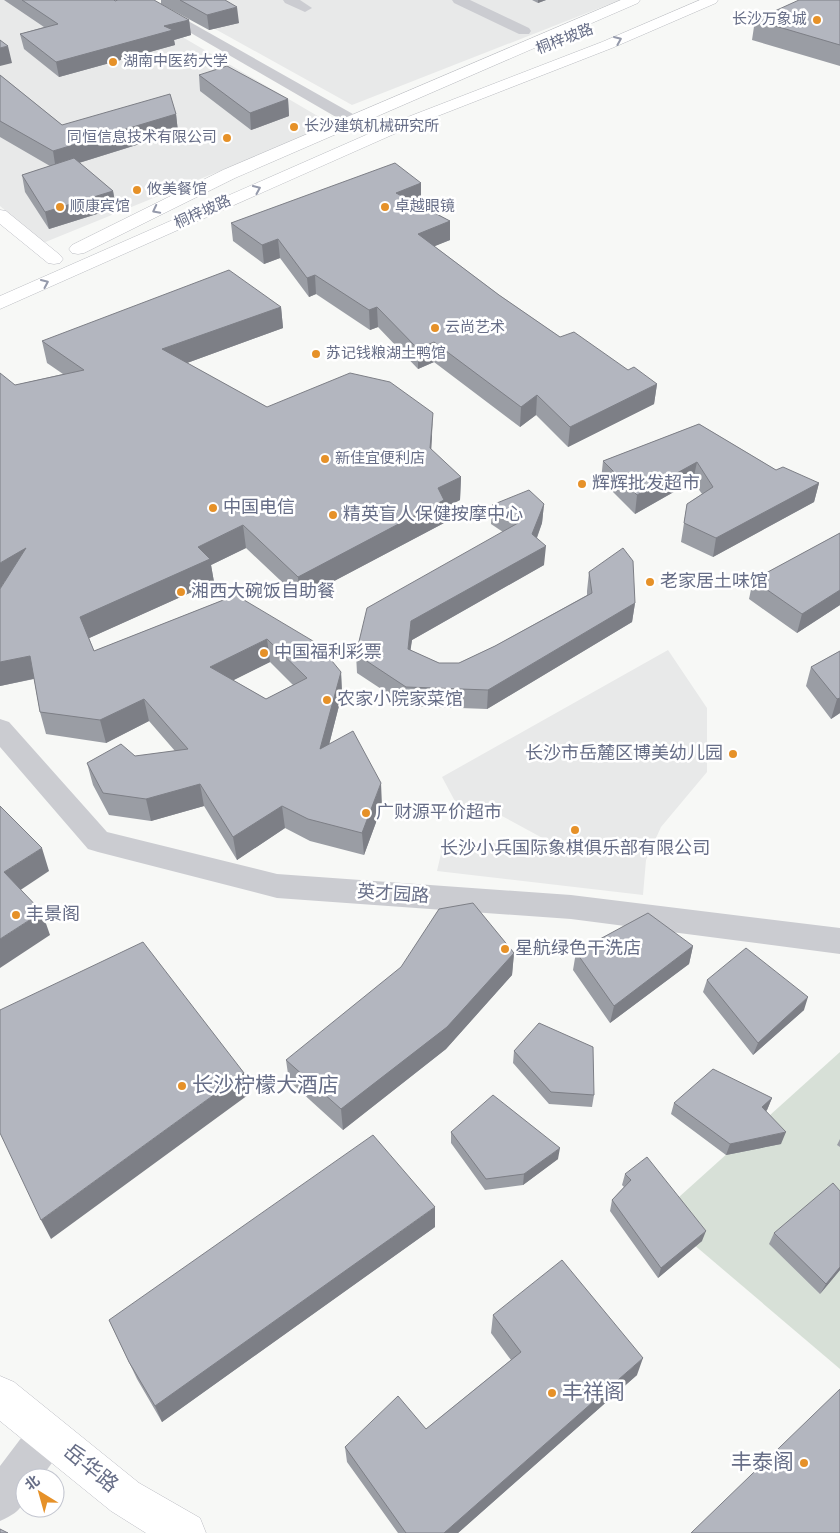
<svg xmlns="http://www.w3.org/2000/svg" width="840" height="1533" viewBox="0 0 840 1533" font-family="Overpass,'Noto Sans SC',sans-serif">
  <rect width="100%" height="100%" fill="#f7f8f6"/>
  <path fill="#e8e9e9" d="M0 0H119L333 125 43 243 0 206Z
    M163 0H620L352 105Z
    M668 650 707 708V772L661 827 646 860 643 895 437 871 443 845 548 841 502 816 457 805 442 777Z"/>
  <path fill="#d7e0d7" d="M840 1052V1369L659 1215Z"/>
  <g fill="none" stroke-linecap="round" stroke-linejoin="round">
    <g stroke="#bbbcc3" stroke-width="1">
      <path id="secondary" d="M0 210 6 211 60 255 63 259 60 263 54 264 48 263 0 224Z
        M0 1376 14 1382 139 1483 200 1518 206 1533H146L111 1511 0 1421Z"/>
    </g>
    <g stroke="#bbbdc2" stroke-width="1">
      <path id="primary" d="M621 0H640L638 3 235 178 84 253 78 254 72 253 69 249 72 245 223 170Z
        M700 0H718L716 3 612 48 412 126 0 309V296L400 120 602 42Z"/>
    </g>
    <path fill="#cbccd1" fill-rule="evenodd" d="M134 0H151L360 118 362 121 360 124H348Z
      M283 0H300L312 8 305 12 285 3Z
      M452 0H470L529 28 531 31 529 34H519L454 3Z
      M0 719 9 722 107 832 277 874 571 895 840 928V954L571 919 277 898 98 852 88 849 0 747Z
      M48 1415 62 1421 68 1435 62 1449 41 1478H25C25 1503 25 1510 0 1521V1466L34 1421Z"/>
    <use href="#secondary" fill="#fff" fill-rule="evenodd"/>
    <use href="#primary" fill="#fff" fill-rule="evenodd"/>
  </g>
  <path fill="#9a9da4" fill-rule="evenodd" d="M4 0H114L189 20 191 35 174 40 175 45 59 77 24 49 20 34 44 27Z
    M161 0H225L239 23 209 30 161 4Z
    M532 0H546L538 3Z
    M840 0V66L752 40 755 20Z
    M0 75 62 125 176 114 178 132 79 163 113 191 116 208 49 229 25 192 22 175 50 166 0 137Z
    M199 75 288 99 289 116 251 130 200 91Z
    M421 183V202L417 203 450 221V240L434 246 499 295 560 337 657 384 654 404 568 447 536 415 520 427 434 362 418 369 378 327 370 330 316 294 309 297 280 258 264 264 233 241 231 223Z
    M281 307 283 328 187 363 267 407 432 435 431 450 461 477 460 500 444 508V523L300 599 246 548 211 565 214 582 89 638 94 651 231 597 341 672 342 694 329 745 382 806 364 855 310 841 285 828 237 860 204 806 151 821 109 815 93 785 87 763 175 751 149 721 106 743 46 734 40 712 34 679 0 686 15 385 63 374 47 363 42 341ZM270 662 293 685 266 699 233 680Z
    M699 424 776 470 819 483 814 502 713 557 681 542 687 504 702 494 693 481 635 514 601 480 603 461Z
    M544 504 542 523 537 538 544 565 412 640 410 650 439 663H459L495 646 587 595V591L589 572 635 603 632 622 487 709 407 706 357 673 356 654 503 532 491 524 492 505Z
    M840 533V605L797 633 749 599 753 580Z
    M840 651V713L831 719 806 686 811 667Z
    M693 946 689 964 610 1023 573 970 576 952Z
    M514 953 512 975 446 1049 343 1130 289 1081 286 1060Z
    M707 980 804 1010 753 1055 703 992Z
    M514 1051 594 1095 592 1107 549 1104 513 1063Z
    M772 1098 767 1110 766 1111 781 1144 726 1155 671 1114 674 1103Z
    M451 1132 558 1159 523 1185 485 1190 451 1143Z
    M840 1139V1147L837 1145Z
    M625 1174 702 1241 658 1278 610 1211 612 1200 624 1187 622 1185Z
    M840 1191V1270L820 1294 769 1244 774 1233Z
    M435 1227 162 1422 137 1379 109 1320Z
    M493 1315 637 1375 458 1533H398L347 1462 345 1447 426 1429 511 1360 491 1333Z"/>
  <path fill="#7d7f86" d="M538 0H546L538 3Z
    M237 7 239 23 209 30 207 15Z
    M189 20 191 35 174 40 175 45 59 77 56 62 164 26Z
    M8 46 12 63 0 66V48Z
    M288 99 289 116 251 130 250 113Z
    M176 114 178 132 56 170 53 151Z
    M421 183V202L397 211 396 193Z
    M113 191 116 208 49 229 45 212Z
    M450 221V240L418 253V234Z
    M278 239 280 258 264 264 262 245Z
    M315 275 316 294 309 297 307 278Z
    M281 307 283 328 165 371 162 349Z
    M377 307 378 327 370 330 369 310Z
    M434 342V362L418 369V349Z
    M657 384 654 404 568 447 570 427Z
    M537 395 536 415 520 427 521 407Z
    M433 413 432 435 430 471V448Z
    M697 462 693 481 635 514 637 495Z
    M461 477 460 500 444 508V523L300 599 298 577 438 488Z
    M819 483 814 502 713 557 716 538Z
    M544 504 542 523 531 553 532 534Z
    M243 525 246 548 211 565 214 582 85 640 80 617 198 547Z
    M546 546 544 565 412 640 408 668V649L411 621Z
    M26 548 0 589V563Z
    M840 590V605L797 633 802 614Z
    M635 603 632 622 487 709 488 690Z
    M267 639 270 662 214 690 210 667Z
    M30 656 37 678 0 686V662Z
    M341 672 342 694 322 772 320 749Z
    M840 698V713L831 719 837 699Z
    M144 699 149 721 106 743 100 720Z
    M381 783 382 806 364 855 362 833Z
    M200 784 204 806 151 821 146 799Z
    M282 806 285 828 237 860 233 837Z
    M42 848 49 871 13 895 4 872Z
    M42 912 50 935 0 968V939Z
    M693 946 689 964 610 1023 614 1006Z
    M514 953 512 975 446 1049 343 1130 341 1109Z
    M808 997 804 1010 753 1055 758 1043Z
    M244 1073 248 1095 51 1239 41 1220Z
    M772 1098 767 1110 758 1119 762 1107Z
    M786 1132 781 1144 726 1155 730 1144Z
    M560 1148 558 1159 523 1185 524 1174Z
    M435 1207V1227L162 1422 155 1406Z
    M706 1231 702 1241 658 1278 661 1268Z
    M840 1267V1270L820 1294 826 1284Z
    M643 1358 637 1375 458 1533H444Z"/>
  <path fill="#b3b6bf" stroke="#7d7f86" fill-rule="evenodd" d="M22 0H114L115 1 118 0H154L189 20 164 26 173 30 56 62 20 34 58 24Z
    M180 0H225L237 7 207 15Z
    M799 0H840V45L755 20Z
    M0 40 8 46 0 48Z
    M227 66 288 99 250 113 199 75Z
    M0 75 62 125 170 94 176 114 53 151 0 121Z
    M74 158 113 191 45 212 22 175Z
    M395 163 421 183 396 193 450 221 418 234 499 295 560 337 574 332 628 370 634 367 657 384 570 427 537 395 521 407 434 342 418 349 377 307 369 310 315 275 307 278 278 239 262 245 231 223Z
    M229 270 281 307 162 349 267 407 350 373 390 382 433 413 430 448 461 477 438 488 444 500 298 577 243 525 198 547 210 559 80 617 94 651 231 597 234 594 318 644 341 672 320 749 353 731 381 783 362 833 308 819 282 806 233 837 200 784 146 799 103 793 87 763 121 744 135 756 188 749 144 699 100 720 40 712 30 656 0 662V589L26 548 0 563V373L15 385 84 370 42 341ZM267 639 307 678 266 699 210 667Z
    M699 424 776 470 783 467 819 483 716 538 684 523 687 504 713 487 697 462 637 495 603 461Z
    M529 490 544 504 532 534 546 546 411 621 408 649 439 663H459L495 646 592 593 589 572 623 548 633 561 635 603 488 690 406 687 356 654 367 608 518 523 492 505Z
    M840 533V590L802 614 753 580Z
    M840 651V698L837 699 811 667Z
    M0 806 42 848 4 872 42 912 0 939Z
    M473 903 514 953 447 1027 341 1109 286 1060 401 967 439 909Z
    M648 913 693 946 614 1006 576 952Z
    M143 942 244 1073 41 1220 0 1133V1010Z
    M746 948 808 997 758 1043 707 980Z
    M539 1023 593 1047 594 1095 551 1092 514 1051Z
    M713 1069 772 1098 762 1107 786 1132 730 1144 674 1103Z
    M493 1095 560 1148 524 1174 486 1179 451 1132Z
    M373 1135 435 1207 155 1406 129 1362 109 1320Z
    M647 1157 706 1231 661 1268 612 1200 631 1180 625 1174Z
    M833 1183 840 1191V1267L826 1284 774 1233Z
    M562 1260 643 1358 444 1533H406L345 1447 398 1396 426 1429 521 1352 493 1315Z
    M840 1389V1533H691Z
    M0 1529 8 1533H0Z"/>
  <defs><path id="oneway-chevron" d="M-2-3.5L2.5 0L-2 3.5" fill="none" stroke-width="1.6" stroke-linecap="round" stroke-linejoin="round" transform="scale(1.25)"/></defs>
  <g stroke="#959aab">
    <use href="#oneway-chevron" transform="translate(618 40) rotate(-23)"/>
    <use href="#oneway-chevron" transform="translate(257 189) rotate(-24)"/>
    <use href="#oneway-chevron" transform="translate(156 210) rotate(153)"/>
    <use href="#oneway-chevron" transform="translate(45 283) rotate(-24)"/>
  </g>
  <g fill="#e69128" stroke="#fff" stroke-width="2">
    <circle cx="817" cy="20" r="5"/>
    <circle cx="113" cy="62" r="5"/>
    <circle cx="294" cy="127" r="5"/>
    <circle cx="227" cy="138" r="5"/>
    <circle cx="137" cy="190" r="5"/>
    <circle cx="60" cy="207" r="5"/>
    <circle cx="385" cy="207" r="5"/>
    <circle cx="435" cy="328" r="5"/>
    <circle cx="316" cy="354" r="5"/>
    <circle cx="325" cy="459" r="5"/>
    <circle cx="582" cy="484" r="5"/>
    <circle cx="213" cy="508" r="5"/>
    <circle cx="333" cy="515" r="5"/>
    <circle cx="650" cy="582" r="5"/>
    <circle cx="181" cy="592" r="5"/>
    <circle cx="264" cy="653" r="5"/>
    <circle cx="327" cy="700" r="5"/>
    <circle cx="733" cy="754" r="5"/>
    <circle cx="366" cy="813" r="5"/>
    <circle cx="575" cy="830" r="5"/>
    <circle cx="16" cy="915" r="5"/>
    <circle cx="505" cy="949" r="5"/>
    <circle cx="182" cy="1086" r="5"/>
    <circle cx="552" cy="1393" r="5"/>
    <circle cx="804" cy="1463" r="5"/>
  </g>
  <g text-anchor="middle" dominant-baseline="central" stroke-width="5" stroke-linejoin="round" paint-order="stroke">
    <g font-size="15" fill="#676e87" stroke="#fff" text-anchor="start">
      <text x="807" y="20" text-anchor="end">长沙万象城</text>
      <text x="123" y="62">湖南中医药大学</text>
      <text x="304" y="127">长沙建筑机械研究所</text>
      <text x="217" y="138" text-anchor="end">同恒信息技术有限公司</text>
      <text x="147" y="190">攸美餐馆</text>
      <text x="70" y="207">顺康宾馆</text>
      <text x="395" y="207">卓越眼镜</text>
      <text x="445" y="328">云尚艺术</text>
      <text x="326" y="354">苏记钱粮湖土鸭馆</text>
      <text x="335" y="459">新佳宜便利店</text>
    </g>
    <g font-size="15" fill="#676e87" stroke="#fff">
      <text transform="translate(565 40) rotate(-21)">桐梓坡路</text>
      <text transform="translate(203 213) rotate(-24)">桐梓坡路</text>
    </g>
    <g font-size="18" fill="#676e87" stroke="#fff" text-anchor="start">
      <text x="592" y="484">辉辉批发超市</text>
      <text x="223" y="508">中国电信</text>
      <text x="343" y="515">精英盲人保健按摩中心</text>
      <text x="660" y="582">老家居土味馆</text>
      <text x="191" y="592">湘西大碗饭自助餐</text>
      <text x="274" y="653">中国福利彩票</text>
      <text x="337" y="700">农家小院家菜馆</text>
      <text x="723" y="754" text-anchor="end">长沙市岳麓区博美幼儿园</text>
      <text x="376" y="813">广财源平价超市</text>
      <text x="575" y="849" text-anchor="middle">长沙小兵国际象棋俱乐部有限公司</text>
      <text x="26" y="915">丰景阁</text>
      <text x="515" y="949">星航绿色干洗店</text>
    </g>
    <g font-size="18" fill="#676e87" stroke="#fff">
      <text transform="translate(393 895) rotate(4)">英才园路</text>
    </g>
    <g font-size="21" fill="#676e87" stroke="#fff" text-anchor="start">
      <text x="192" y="1086">长沙柠檬大酒店</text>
      <text x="562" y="1393">丰祥阁</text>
      <text x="794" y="1463" text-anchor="end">丰泰阁</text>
    </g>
    <g font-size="21" fill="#676e87" stroke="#fff">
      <text transform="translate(90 1469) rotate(39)">岳华路</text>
    </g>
  </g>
  <g transform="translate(40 1493) rotate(323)"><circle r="24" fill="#ffffff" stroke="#c2c5cf"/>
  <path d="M0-4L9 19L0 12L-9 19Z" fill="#e69128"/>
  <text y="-8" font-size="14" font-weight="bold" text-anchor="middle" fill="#676e87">北</text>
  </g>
</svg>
